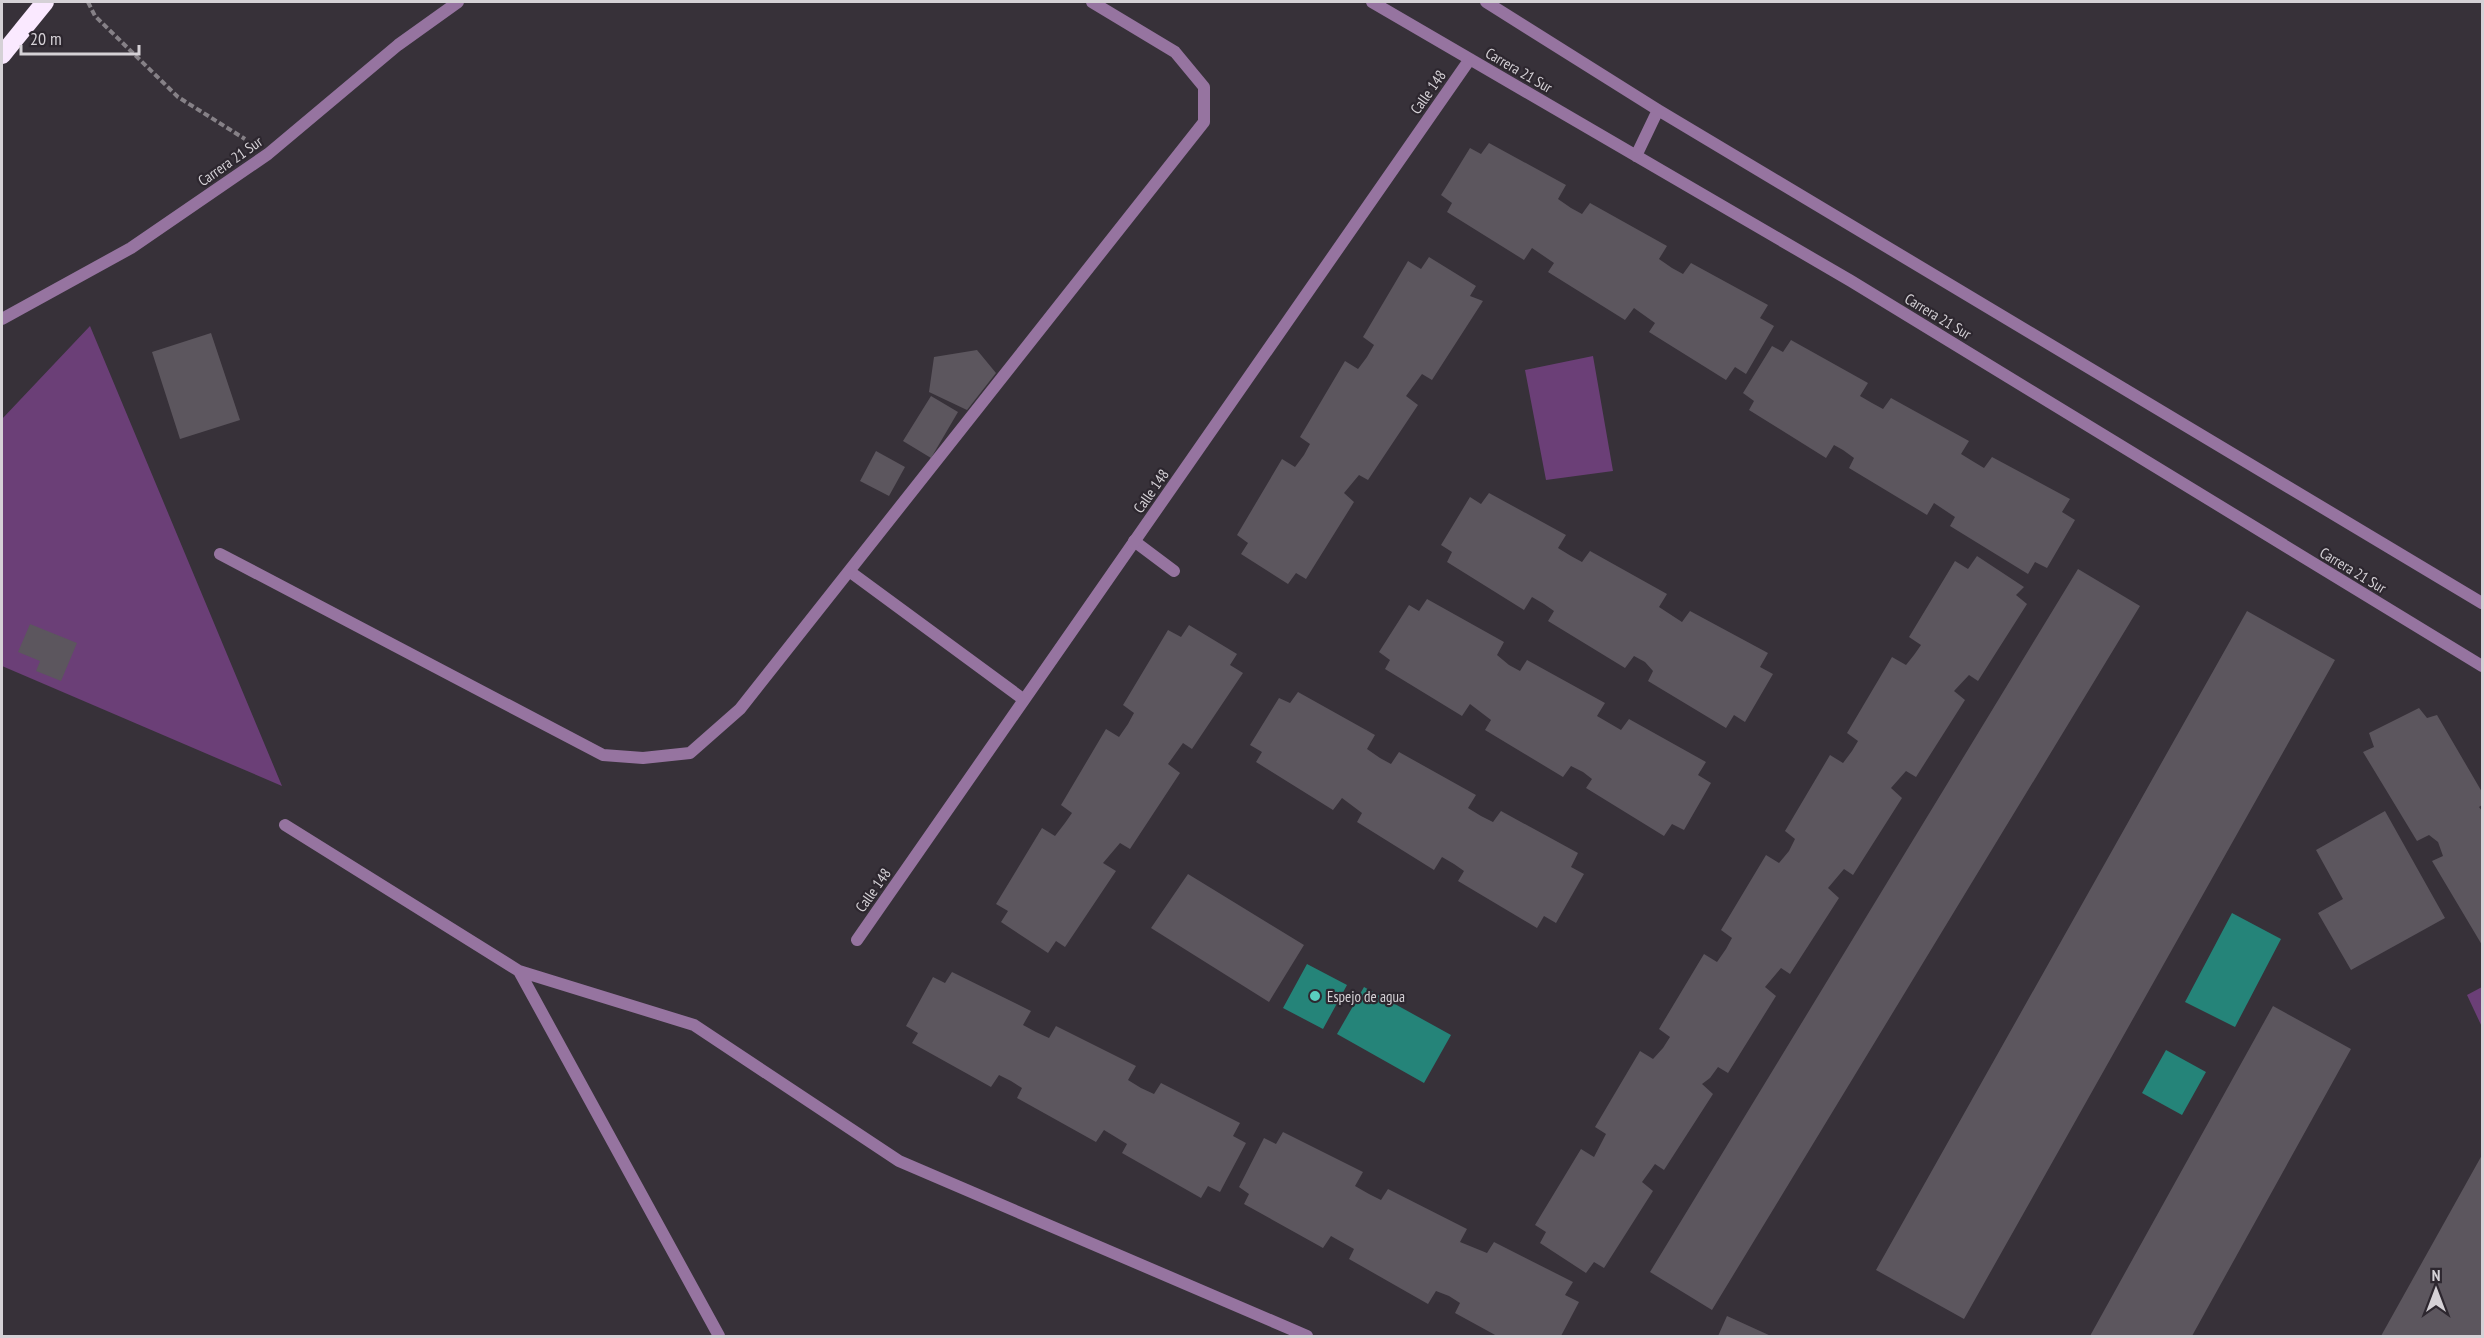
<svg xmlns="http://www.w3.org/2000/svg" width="2484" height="1338" viewBox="0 0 2484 1338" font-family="'PT Sans Narrow',sans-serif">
  <rect width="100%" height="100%" fill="#373139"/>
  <path fill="#6b3f77" d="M90 326 282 786 2 666V419Z
    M1593 356 1613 471 1546 480 1525 370Z
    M2482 987V1027L2467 995Z"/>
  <path fill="#258479" d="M2232 913 2281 939 2235 1027 2185 1002Z
    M1307 964 1347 985 1323 1029 1283 1008Z
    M1364 987 1451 1035 1424 1083 1337 1034Z
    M2166 1050 2206 1072 2182 1115 2142 1093Z"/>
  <path fill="#5c565e" d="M1489 143 1566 185 1558 199 1571 208 1582 214 1590 203 1667 246 1659 259 1672 268 1683 274 1691 263 1768 305 1760 318 1774 326 1746 374 1735 367 1726 380 1649 332 1655 323 1634 308 1625 320 1548 272 1554 263 1532 248 1524 260 1447 212 1452 203 1441 195 1470 148 1481 154Z
    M1429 257 1476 286 1470 296 1483 301 1432 380 1422 374 1406 396 1418 405 1368 480 1359 475 1344 493 1354 502 1306 579 1296 573 1288 584 1241 554 1248 543 1237 535 1282 459 1295 467 1304 455 1310 444 1300 437 1345 361 1358 369 1367 357 1374 345 1363 337 1408 261 1421 269Z
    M211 333 240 420 180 439 152 352Z
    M1791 340 1868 383 1860 396 1872 403 1883 409 1891 398 1969 441 1961 454 1974 462 1984 468 1992 457 2070 499 2062 512 2075 520 2047 568 2035 562 2028 574 1950 526 1955 517 1934 503 1927 515 1849 468 1854 458 1843 450 1834 445 1826 458 1749 410 1754 401 1743 393 1772 346 1783 352Z
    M977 350 996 373 967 410 929 392 934 357Z
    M931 396 958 412 931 458 903 441Z
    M876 451 905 467 889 496 860 481Z
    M1489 493 1566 535 1558 548 1571 556 1582 562 1590 551 1667 594 1659 607 1682 622 1690 611 1768 653 1760 667 1773 674 1745 722 1734 715 1726 728 1648 681 1653 671 1645 662 1634 656 1625 668 1548 621 1554 611 1544 604 1532 597 1524 610 1447 562 1452 552 1441 545 1470 497 1481 504Z
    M1977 556 2024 587 2016 595 2027 604 1978 681 1969 675 1954 691 1965 700 1916 777 1906 771 1891 788 1902 798 1853 875 1844 869 1828 888 1839 898 1790 974 1781 968 1765 987 1776 996 1728 1073 1718 1067 1710 1078 1702 1084 1713 1094 1664 1170 1655 1164 1642 1182 1653 1191 1604 1268 1594 1262 1586 1273 1540 1243 1546 1232 1535 1225 1581 1149 1594 1157 1606 1134 1595 1127 1640 1051 1653 1059 1663 1048 1670 1037 1659 1029 1704 954 1717 962 1726 949 1732 938 1721 930 1766 855 1779 863 1789 851 1795 839 1785 831 1830 755 1843 763 1852 751 1858 741 1847 733 1892 657 1906 665 1914 655 1921 645 1909 637 1955 561 1968 569Z
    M2078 569 2140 606 1712 1310 1650 1272Z
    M1427 599 1504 642 1497 655 1509 665 1520 671 1527 660 1605 703 1597 716 1621 730 1629 719 1706 762 1698 775 1711 783 1684 830 1672 824 1664 836 1586 788 1592 779 1583 772 1571 766 1563 777 1485 730 1491 720 1470 704 1462 716 1385 669 1390 660 1379 652 1409 605 1419 611Z
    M2247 611 2335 660 1964 1319 1876 1270Z
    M30 624 77 643 61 681 36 671 40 661 18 652Z
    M1189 625 1237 654 1230 665 1243 673 1192 749 1183 743 1168 764 1180 773 1130 849 1120 843 1103 863 1116 871 1065 947 1056 941 1048 953 1001 922 1008 911 996 904 1042 828 1055 836 1065 823 1072 813 1061 805 1106 729 1119 737 1128 724 1134 713 1123 705 1168 630 1181 637Z
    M1298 692 1375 735 1367 749 1380 758 1391 764 1399 752 1476 795 1468 808 1481 816 1493 822 1501 811 1578 853 1571 867 1584 874 1556 923 1544 916 1537 928 1458 881 1464 871 1454 864 1442 857 1434 870 1357 822 1362 813 1342 798 1333 810 1256 762 1262 752 1250 745 1279 698 1290 703Z
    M2419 708 2427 718 2437 715 2482 792V805L2479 807 2482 811V945L2432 861 2443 856 2438 842 2429 835 2417 841 2363 752 2374 747 2369 733Z
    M2385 811 2445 918 2351 970 2318 913 2343 899 2316 850Z
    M1188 874 1304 945 1269 1002 1151 928Z
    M952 972 1031 1011 1023 1025 1036 1032 1049 1038 1056 1026 1136 1066 1128 1080 1141 1088 1154 1094 1161 1083 1240 1123 1233 1136 1246 1143 1220 1192 1208 1186 1201 1198 1122 1153 1127 1144 1104 1130 1096 1142 1017 1098 1022 1088 1011 1081 999 1075 991 1087 912 1043 918 1033 906 1026 933 977 945 983Z
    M2273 1006 2351 1049 2192 1336H2090Z
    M1283 1132 1363 1172 1355 1186 1369 1194 1381 1200 1388 1189 1467 1229 1460 1242 1487 1253 1494 1242 1573 1282 1565 1295 1579 1302 1561 1336H1497L1455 1313 1460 1303 1449 1296 1436 1291 1428 1304 1349 1259 1354 1249 1331 1236 1323 1248 1244 1204 1249 1194 1239 1187 1264 1138 1276 1144Z
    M2482 1155V1336H2381Z
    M1727 1316 1771 1336H1718Z"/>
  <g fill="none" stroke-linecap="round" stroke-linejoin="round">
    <path stroke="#868187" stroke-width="4" stroke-dasharray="6 3" stroke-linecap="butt" d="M88 2 95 16 178 97 245 139"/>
    <path stroke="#9674a0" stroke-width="12" d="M1134 541 1174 571
      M285 825 519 971 694 1025 899 1161 1307 1336
      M519 971 719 1336"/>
    <path stroke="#9674a0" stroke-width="12" d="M1372 2 1851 281 2482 666
      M1486 2 1658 110 2482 603
      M1636 156 1658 110
      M2 319 131 248 268 154 398 45 458 2
      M220 554 603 755 643 758 690 753 740 709 1204 122V87L1175 52 1092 2
      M849 571 1023 699
      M857 940 1470 59"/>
    <path stroke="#fae9ff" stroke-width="18" d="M2 55 45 2"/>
  </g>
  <circle fill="#59cebe" stroke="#2d272f" stroke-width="2" cx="1315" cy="996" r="6"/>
  <g text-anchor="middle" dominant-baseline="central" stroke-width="4.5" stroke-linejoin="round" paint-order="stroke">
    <g font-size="15" fill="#d5d1d6" stroke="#2d272f">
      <text transform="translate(1519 70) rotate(30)">Carrera 21 Sur</text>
      <text transform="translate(1428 92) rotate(-55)">Calle 148</text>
      <text transform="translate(230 161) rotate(-35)">Carrera 21 Sur</text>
      <text transform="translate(1938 316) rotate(31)">Carrera 21 Sur</text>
      <text transform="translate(1151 491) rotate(-55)">Calle 148</text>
      <text transform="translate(2353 570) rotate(31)">Carrera 21 Sur</text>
      <text transform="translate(873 890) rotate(-55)">Calle 148</text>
    </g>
    <g font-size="15" fill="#d5d1d6" stroke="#2d272f" text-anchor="start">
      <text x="1327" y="996">Espejo de agua</text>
    </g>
  </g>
  <rect width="2484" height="1338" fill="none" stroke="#d5d1d6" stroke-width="6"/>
  <g transform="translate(2436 1290)" stroke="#2d272f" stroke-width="4.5" paint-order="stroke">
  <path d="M0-4.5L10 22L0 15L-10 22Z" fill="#d5d1d6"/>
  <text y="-9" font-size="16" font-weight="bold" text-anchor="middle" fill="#d5d1d6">N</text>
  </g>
  <path d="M21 45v9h118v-9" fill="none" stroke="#d5d1d6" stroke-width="3"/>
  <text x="30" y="45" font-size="18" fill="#d5d1d6" stroke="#2d272f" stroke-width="4.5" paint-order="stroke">20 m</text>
</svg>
